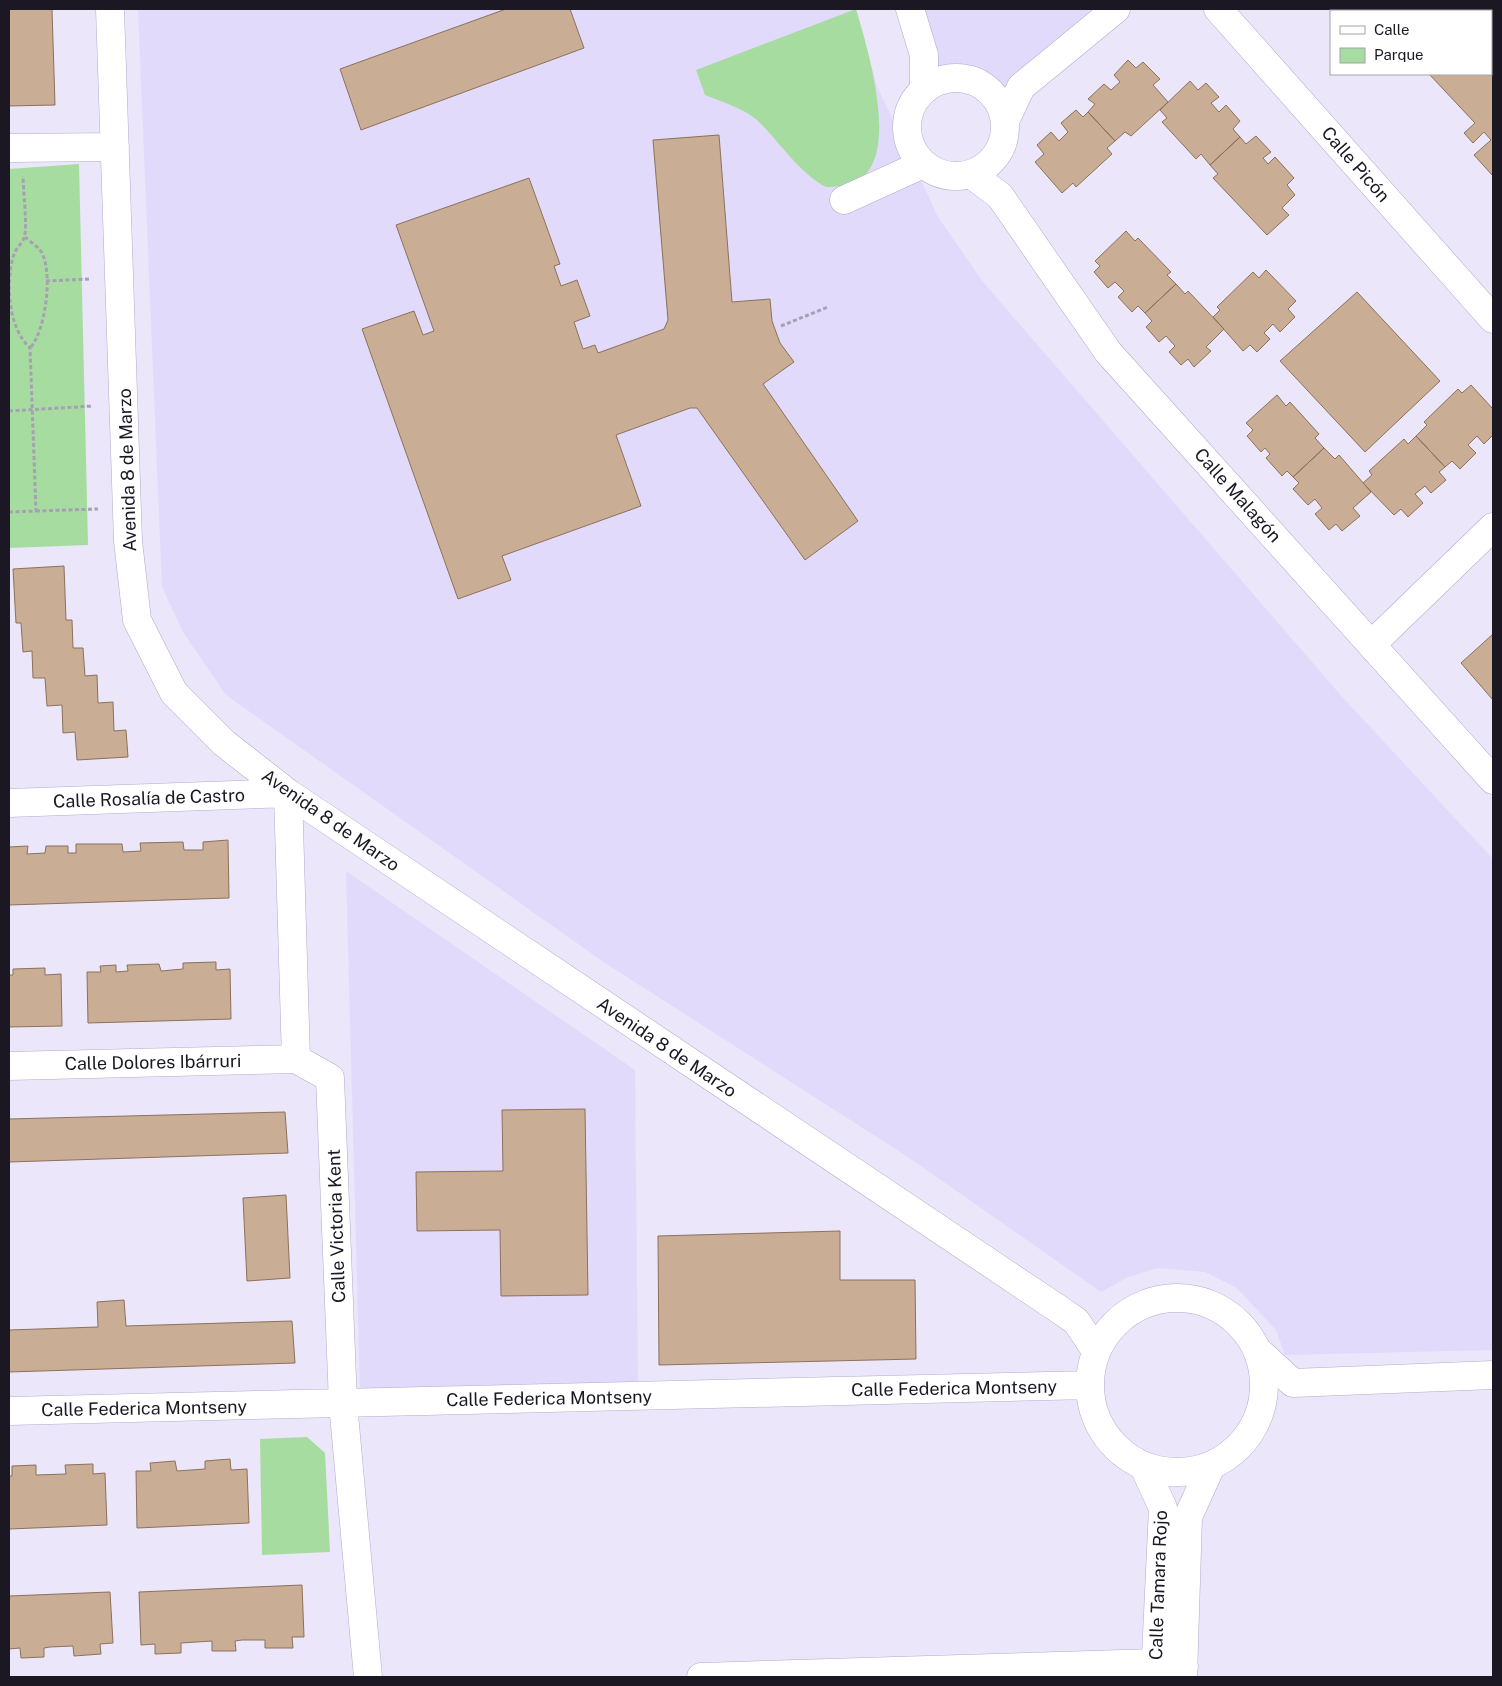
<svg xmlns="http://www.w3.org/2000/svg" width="1502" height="1686" viewBox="0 0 1502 1686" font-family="'Public Sans',sans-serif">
  <rect width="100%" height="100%" fill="#ebe6fa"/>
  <path fill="#e2dafb" d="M138 9H856L877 86 938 217 983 282 1344 699 1493 859V1350L1285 1355 1276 1330 1237 1288 1205 1272 1158 1268 1128 1277 1101 1292 908 1157 605 963 226 695 183 632 162 587Z
    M910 9H1116L999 104 974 82 946 78 924 55Z
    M346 871 635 1070 638 1382 360 1392Z"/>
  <path fill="#a7dca0" d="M856 9C867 47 896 141 866 174 856 185 840 187 826 187 799 173 779 141 757 120 743 108 722 102 705 95L696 70Z
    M79 164 88 545 9 548V169Z
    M307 1437 325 1453 330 1552 262 1555 260 1439Z"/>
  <path fill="#c9ad95" stroke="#8c715b" d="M9 9H52L55 105 9 106Z
    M506 9H570L584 48 361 130 340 69Z
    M1369 9H1493V176L1474 155 1491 140 1484 132 1473 143 1464 133 1475 123 1429 74H1491V11H1371Z
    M1128 60 1136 68 1143 62 1160 79 1153 85 1168 102 1131 136 1125 132 1115 141 1088 112 1095 104 1088 99 1104 84 1111 90 1120 82 1114 75Z
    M1190 81 1198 90 1206 83 1219 97 1211 103 1219 112 1226 105 1240 121 1233 129 1240 137 1210 165 1201 154 1196 159 1162 122 1167 118 1160 110Z
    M1076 110 1083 117 1088 112 1115 141 1107 148 1112 154 1076 187 1073 183 1062 193 1035 162 1044 154 1037 145 1051 132 1059 141 1068 132 1061 123Z
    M719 135 732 302 770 299 772 321 780 343 794 362 763 384 858 521 805 560 697 408H690L616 435 641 506 502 556 511 580 458 599 362 329 414 311 423 335 434 331 396 225 529 178 560 264 554 266 561 286 577 280 590 316 574 322 583 349 595 345 598 353 664 329 668 320 653 140Z
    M1256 136 1271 152 1263 158 1268 164 1275 157 1294 178 1287 185 1295 195 1282 208 1289 215 1267 235 1213 178 1218 174 1210 165 1240 137 1246 144Z
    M1126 231 1135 241 1138 238 1171 272 1167 275 1176 284 1145 313 1138 306 1132 312 1118 297 1124 291 1115 282 1108 288 1094 272 1100 266 1095 261Z
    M1266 270 1296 301 1288 309 1295 317 1280 332 1273 324 1264 333 1270 339 1257 352 1250 345 1243 351 1213 317 1220 310 1217 307 1253 272 1259 278Z
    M1176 284 1185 294 1188 291 1224 329 1206 347 1211 351 1194 367 1188 359 1181 365 1169 352 1175 346 1166 336 1159 342 1146 327 1152 321 1145 313Z
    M1357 292 1440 381 1365 452 1280 361Z
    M1471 385 1493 409V435L1484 444 1477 436 1468 445 1476 453 1460 469 1452 461 1445 467 1416 436 1427 425 1424 422 1458 389 1462 393Z
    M1277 395 1286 406 1290 402 1319 434 1315 438 1324 448 1293 477 1287 471 1282 476 1266 458 1270 454 1265 448 1261 452 1247 436 1253 430 1246 423Z
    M1416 436 1445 467 1439 472 1446 480 1431 493 1425 486 1415 494 1423 503 1408 517 1401 509 1394 515 1363 483 1372 475 1369 471 1404 439 1408 444Z
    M1324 448 1335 459 1339 455 1371 492 1353 508 1360 516 1342 531 1336 524 1329 530 1315 514 1322 508 1315 499 1308 505 1293 489 1299 483 1293 477Z
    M64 566 66 620H72L73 648H83L85 676 97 675 98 703 113 702 114 731 126 730 128 757 77 760 75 732 63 733 62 705 47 706 45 678H33L32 651 23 652 21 623H16L13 569Z
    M1493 634V700L1461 663Z
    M228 840 229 898 9 905V847L28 846 27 854 45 853 46 846H68V853H76V844H122L123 852 141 851 140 843 183 842 184 850H203V842Z
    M216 962V970L230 969 231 1019 88 1023 87 972H101L100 966 116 965V972L128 971 127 965 159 964 161 971 183 969V963Z
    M45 968V975L61 974 62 1026 9 1027V975H13V969Z
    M585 1109 588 1295 501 1296 500 1230 417 1231 416 1172 503 1171 502 1110Z
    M285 1112 288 1153 9 1162V1119Z
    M286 1195 290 1278 247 1281 243 1198Z
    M840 1231V1280H915L916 1359 659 1365 658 1236Z
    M124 1300 126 1326 292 1321 295 1363 9 1372V1330L98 1327 97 1302Z
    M230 1459 231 1470 247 1469 249 1523 137 1528 136 1471H151L150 1463 175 1461 177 1471 205 1469V1461Z
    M93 1464V1474L105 1473 107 1525 9 1529V1476H12V1466L36 1465V1475L66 1474 65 1465Z
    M302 1585 304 1637H292L293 1648H265V1640H242L235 1641 236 1651H212V1641L181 1643V1653L155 1654V1644L141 1645 139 1592Z
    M110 1592 113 1643 100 1644 101 1654 74 1656 73 1646 50 1647 44 1648V1657L21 1658 20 1648 9 1649V1596Z"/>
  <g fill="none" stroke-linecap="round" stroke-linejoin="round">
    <g stroke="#b2aacb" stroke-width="29">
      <path id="minor" d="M110 9 128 541 137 620 174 693 224 743 288 793 1060 1310 1076 1321 1096 1351
        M910 9 924 55V90
        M1218 9 1493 319
        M907 127a49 49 0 1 1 98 0a49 49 0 1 1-98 0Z
        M1005 121 1021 87 1116 9
        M9 148 115 147
        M971 174 1000 196 1108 352 1493 780
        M844 200 923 164
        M1373 643 1493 527
        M288 793 296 1059
        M9 803 288 793
        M296 1059 330 1078 343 1403 368 1677
        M9 1066 296 1059
        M1090 1385a87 87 0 1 1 174 0a87 87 0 1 1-174 0Z
        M1258 1351 1293 1383 1493 1375
        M9 1411 1089 1385
        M1144 1467 1163 1508 1155 1677
        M701 1677 1156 1663 1184 1666
        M1183 1677 1188 1517 1211 1466"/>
    </g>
    <path stroke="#a5a1b2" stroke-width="3" stroke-dasharray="4 2.5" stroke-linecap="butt" d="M25 237C29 241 36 245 40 250 54 268 46 331 30 348
      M46 281 90 279
      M781 326 828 307
      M9 411 93 406
      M36 511 98 509
      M9 512 36 511 30 348C8 328 5 282 14 254 16 248 22 244 24 238 28 228 23 189 23 176"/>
    <use href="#minor" stroke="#fff" stroke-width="28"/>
  </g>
  <g text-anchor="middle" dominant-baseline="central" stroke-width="4.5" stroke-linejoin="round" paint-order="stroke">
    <g font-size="18" fill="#1b1823" stroke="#fff">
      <text transform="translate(1356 164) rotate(49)">Calle Picón</text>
      <text transform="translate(127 470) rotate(-92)">Avenida 8 de Marzo</text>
      <text transform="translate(1238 495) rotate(48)">Calle Malagón</text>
      <text transform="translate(149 798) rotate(-2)">Calle Rosalía de Castro</text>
      <text transform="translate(331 820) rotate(35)">Avenida 8 de Marzo</text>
      <text transform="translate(667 1047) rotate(34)">Avenida 8 de Marzo</text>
      <text transform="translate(153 1062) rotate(-1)">Calle Dolores Ibárruri</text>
      <text transform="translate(336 1226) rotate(-92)">Calle Victoria Kent</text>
      <text transform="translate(954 1388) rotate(-1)">Calle Federica Montseny</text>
      <text transform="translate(549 1398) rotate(-1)">Calle Federica Montseny</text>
      <text transform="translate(144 1408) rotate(-1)">Calle Federica Montseny</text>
      <text transform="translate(1158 1585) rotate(-88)">Calle Tamara Rojo</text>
    </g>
  </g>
  <rect width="1502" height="1686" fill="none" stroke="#1b1823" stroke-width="20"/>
  <rect x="1330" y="10" width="162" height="65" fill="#ffffff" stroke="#a4a3a7"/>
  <rect x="1340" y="26" width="25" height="8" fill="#ffffff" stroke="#a4a3a7"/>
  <text x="1374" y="35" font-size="15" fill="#1b1823">Calle</text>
  <rect x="1340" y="48" width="25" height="15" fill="#a7dca0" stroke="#a4a3a7"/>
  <text x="1374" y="60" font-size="15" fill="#1b1823">Parque</text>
</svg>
